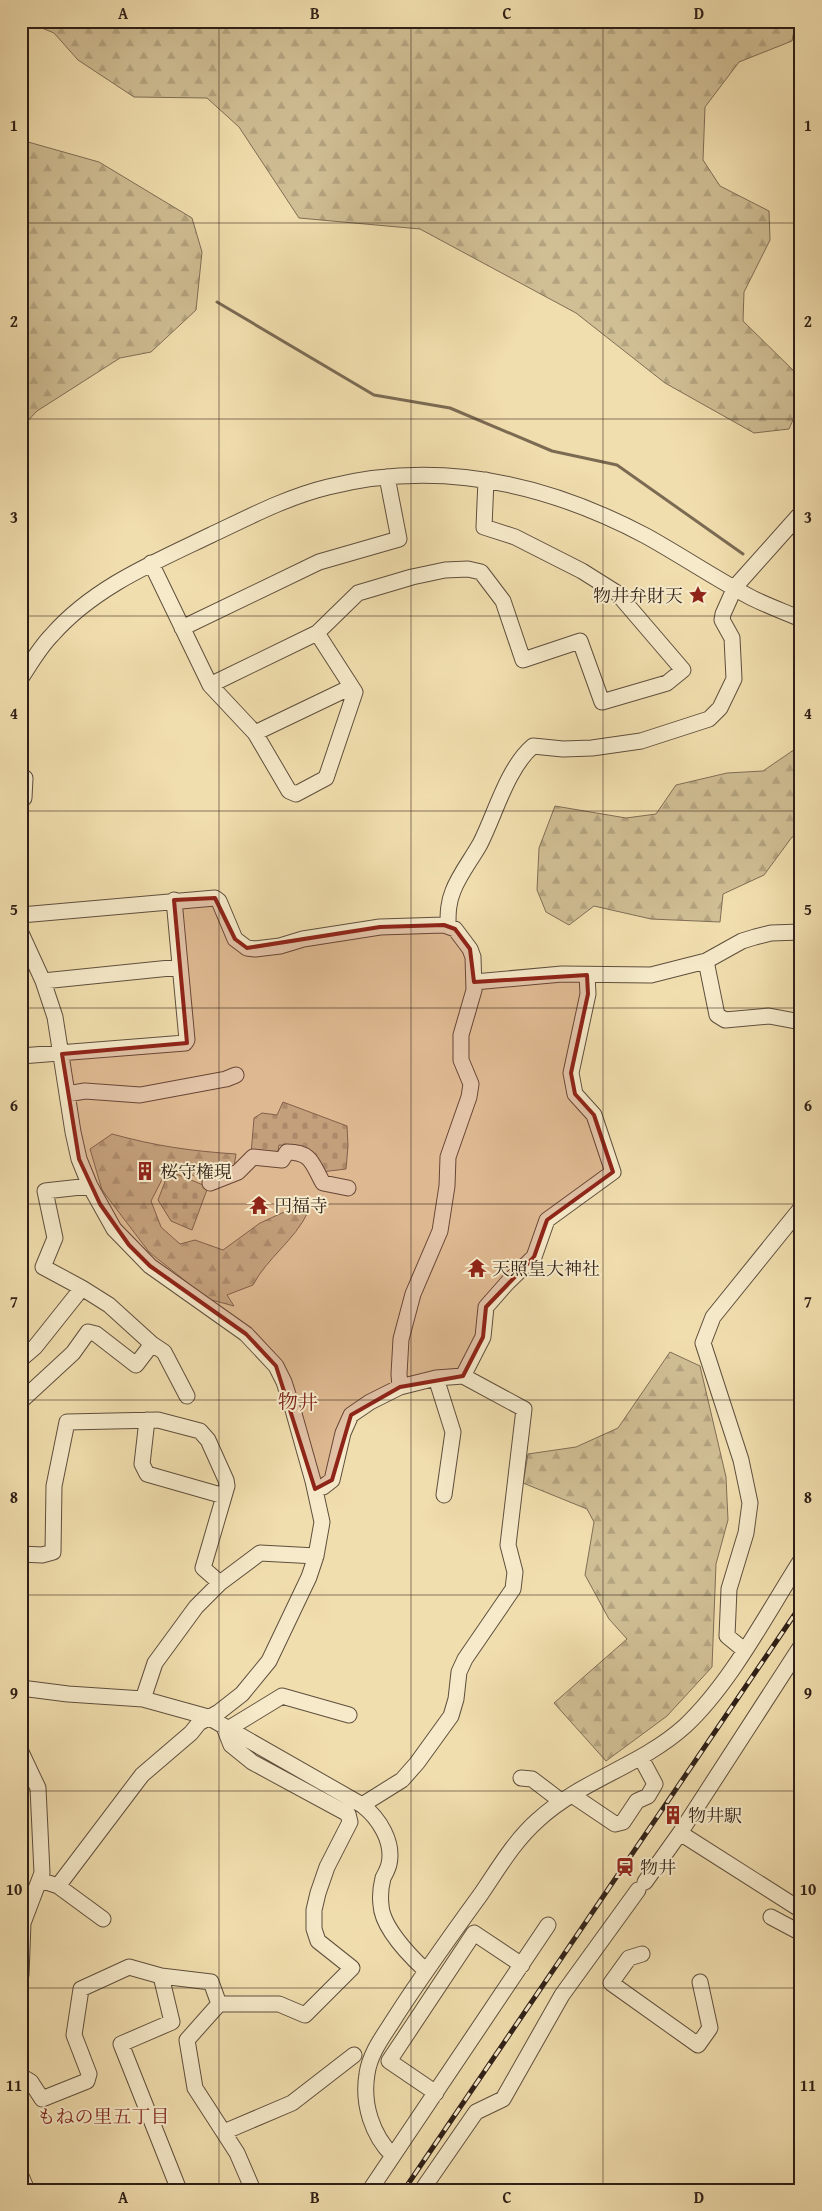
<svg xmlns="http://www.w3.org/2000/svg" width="822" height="2211" viewBox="0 0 822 2211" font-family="'Gentium Book Plus','Noto Serif JP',serif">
  <defs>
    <pattern id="forest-firs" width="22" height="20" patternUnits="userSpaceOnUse" patternTransform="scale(1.25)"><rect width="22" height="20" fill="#d0be94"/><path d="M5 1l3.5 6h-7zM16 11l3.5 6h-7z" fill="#b3a37f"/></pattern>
    <pattern id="cemetery-stones" width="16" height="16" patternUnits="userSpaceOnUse" patternTransform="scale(1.25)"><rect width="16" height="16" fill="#d0be94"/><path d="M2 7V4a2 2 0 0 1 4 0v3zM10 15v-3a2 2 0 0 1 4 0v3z" fill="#b3a37f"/></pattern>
  </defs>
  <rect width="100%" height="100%" fill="#f1deae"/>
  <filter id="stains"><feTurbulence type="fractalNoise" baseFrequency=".004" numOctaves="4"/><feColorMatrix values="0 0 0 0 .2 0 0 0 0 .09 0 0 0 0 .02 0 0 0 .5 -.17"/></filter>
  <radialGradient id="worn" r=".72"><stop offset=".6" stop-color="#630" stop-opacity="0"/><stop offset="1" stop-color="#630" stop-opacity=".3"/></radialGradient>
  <path fill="url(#forest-firs)" stroke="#7f6e56" d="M25 21H796L792 41 739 62 705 107 703 160 720 186 769 211 770 240 744 292 743 321 798 375C805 395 797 411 789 429L754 433 665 383 576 313 420 229 299 218 239 127 207 98 134 97 78 60 54 33Z
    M21 140 99 162 192 218 202 252 196 310 151 352 120 358 37 411 21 428Z
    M801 745V836L792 837 764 875 723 894 720 922 651 919 594 906 569 925 546 912 537 890 539 848 555 806 626 818 656 814 676 785 727 773 763 771Z
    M112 1134C156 1146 190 1151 236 1154L234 1167 205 1179 168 1168 151 1201 161 1227 180 1244 195 1240 223 1250 260 1223 284 1212H308C295 1240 267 1258 253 1285L227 1295 234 1306 208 1299 149 1252 102 1190 90 1149Z
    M670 1352 700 1366 726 1477 728 1520 716 1564 712 1667 667 1716 606 1761 554 1703 627 1639 609 1619 585 1575 594 1522 587 1509 523 1483 528 1454 576 1447 618 1428Z"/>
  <path fill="url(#cemetery-stones)" stroke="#7f6e56" d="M283 1102 347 1126 348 1146 346 1169 321 1172C310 1144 308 1147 279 1145L277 1156 251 1154 254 1118 262 1113 277 1115Z
    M169 1171 208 1187 192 1230 171 1221 158 1200Z"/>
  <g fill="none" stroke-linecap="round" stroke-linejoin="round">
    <path stroke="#7b6b53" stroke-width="3" d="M217 302 374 395 450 408 552 451 617 465 743 554
      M797 531H801"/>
    <g stroke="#5f4f3d" stroke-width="17">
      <path id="minor" d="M151 563 210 685 255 733 289 791 296 794 326 778 355 692 317 633 358 593 412 577 445 570 468 569 481 572 503 601 523 660 580 641 602 702 667 683 683 670 617 593 582 571 515 537 484 527 486 480
        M182 628 319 562 399 539 387 477
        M21 678C31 663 40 647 52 635 94 587 155 562 211 535 249 517 287 497 328 487 440 459 546 483 646 536 682 556 716 579 752 598 768 606 785 612 801 619
        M210 685 317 633
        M255 733 351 687
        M21 801 24 798 25 778
        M21 915 215 898 219 901 235 939 247 948 255 949 280 946 303 939 380 927 444 925 455 929 470 949 473 957 474 990 461 1035V1060L471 1084 469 1097 448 1157 447 1186 440 1231 413 1294 401 1339 399 1374 400 1387
        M448 926C448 913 448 903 453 891 459 875 471 860 480 844 495 815 507 768 533 746L563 749 592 748 641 741 709 719 720 708 734 679 732 638 722 620 723 614 735 587 801 513
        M21 933 43 981 55 1017 73 1132 79 1159 90 1186 114 1229 150 1266 246 1334 276 1366 284 1382 293 1410 313 1481 322 1522 316 1556 309 1577 269 1661 242 1694 219 1712 199 1723 191 1733 142 1775 58 1886 40 1880
        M706 961 717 1015 725 1020 769 1016 801 1022
        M43 981 180 967
        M474 982 562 974 651 975 706 961 742 941 755 937 771 933 801 932
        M21 1056 185 1043 187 1040 174 900
        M67 1094 85 1091 140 1095 226 1079 236 1075
        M210 1183 238 1172 253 1157 282 1160 287 1152C312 1152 312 1164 323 1183L348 1188
        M82 1288 43 1267 55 1238 45 1191 90 1186
        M21 1359 35 1347 82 1288 109 1305 152 1344 164 1352 187 1396
        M463 1376 483 1337 486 1307 508 1282 534 1257 547 1220 613 1172 594 1115 575 1094 571 1073 588 994 587 975
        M436 1378 453 1432 444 1495
        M21 1401 73 1353 88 1332 96 1334 136 1365 152 1344
        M147 1420 142 1464 147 1474 224 1496
        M315 1489 323 1487 332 1480 343 1433 351 1415 370 1402 400 1387 436 1378 463 1376 524 1409 508 1545 515 1572 513 1589 465 1659 459 1672 456 1699 451 1716 417 1763 402 1780 362 1805
        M21 1554 42 1555 53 1552 54 1486 67 1422 158 1420 200 1431 208 1440 226 1480 227 1486 203 1568 220 1583
        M744 1650 727 1636 729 1589 746 1533 750 1503 741 1460 703 1343 713 1317 801 1208
        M21 1688 68 1694 143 1699 208 1717 362 1805C379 1818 394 1842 389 1864 388 1869 385 1874 383 1878 381 1886 380 1897 381 1905 382 1927 410 1956 425 1970
        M143 1699 155 1663 196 1607 220 1583 260 1553 316 1556
        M224 1727 231 1745 252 1762 348 1814 350 1822 327 1867 318 1893 314 1910V1929L318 1941 352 1968 305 2015 279 2004H219L187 2040 195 2088 237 2153 253 2190
        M228 1729 282 1696 349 1715
        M21 1752 38 1788 42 1873 23 1923 21 1975
        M521 1778 532 1779 561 1801
        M572 1795 615 1824 623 1822 637 1801 648 1796 655 1784 641 1758
        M680 1833 801 1910
        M645 1882 680 1833 801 1646
        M58 1886 103 1919
        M771 1917 801 1933
        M642 1954 629 1958 611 1983 698 2045 710 2028 700 1982
        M161 1976 211 1982 219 2004
        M21 2076 31 2082 42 2099 87 2081 89 2074 74 2035 81 1989 129 1967 161 1976 172 2022 121 2044 179 2190
        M436 2093 389 2061 474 1933 522 1965
        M224 2132 292 2103 354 2055
        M393 2156C372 2135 362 2104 367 2074 370 2052 385 2034 396 2016 423 1974 452 1934 481 1894 498 1869 515 1840 538 1820 581 1780 641 1766 685 1726 731 1683 767 1613 801 1560
        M21 2176 27 2190
        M370 2190 548 1925
        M422 2190 476 2112 503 2099 562 1995 638 1890"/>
    </g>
    <use href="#minor" stroke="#f6eaca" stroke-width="15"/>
    <g stroke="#2e1f17" stroke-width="5">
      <path id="rail" d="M404 2190 801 1605"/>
    </g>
    <use href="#rail" stroke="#f6eaca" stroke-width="3" stroke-dasharray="9" stroke-linecap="butt"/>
  </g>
  <path fill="#8f2418" fill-opacity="0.2" stroke="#8f2418" stroke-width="4" stroke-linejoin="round" d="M215 898 235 939 247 948 380 927 444 925 455 929 470 949 474 982 587 975 588 994 571 1073 575 1094 594 1115 613 1172 547 1220 534 1257 486 1307 483 1337 463 1376 400 1387 351 1415 332 1480 315 1489 276 1366 246 1334 150 1266 129 1245 100 1204 79 1159 62 1054 187 1043 174 900Z"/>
  <path fill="none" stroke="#2e1f17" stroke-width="1" stroke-opacity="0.55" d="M219 21V2190M411 21V2190M603 21V2190M21 223H801M21 419H801M21 616H801M21 811H801M21 1008H801M21 1204H801M21 1400H801M21 1595H801M21 1791H801M21 1988H801"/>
  <defs>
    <g id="sight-bare" transform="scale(1.5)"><path d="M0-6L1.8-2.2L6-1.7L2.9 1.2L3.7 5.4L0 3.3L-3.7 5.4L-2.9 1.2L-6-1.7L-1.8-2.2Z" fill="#8f2418" stroke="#f6eaca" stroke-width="2.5" paint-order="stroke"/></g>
    <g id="building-bare" transform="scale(1.5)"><path d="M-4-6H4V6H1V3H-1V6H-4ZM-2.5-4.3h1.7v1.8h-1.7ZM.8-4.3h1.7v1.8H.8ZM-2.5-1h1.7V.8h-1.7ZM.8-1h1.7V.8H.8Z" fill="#8f2418" stroke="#f6eaca" stroke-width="2.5" paint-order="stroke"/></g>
    <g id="temple-bare" transform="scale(1.5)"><path d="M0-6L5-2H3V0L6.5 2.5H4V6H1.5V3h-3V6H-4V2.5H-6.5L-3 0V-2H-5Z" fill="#8f2418" stroke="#f6eaca" stroke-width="2.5" paint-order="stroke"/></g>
    <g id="station-bare" transform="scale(1.5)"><path d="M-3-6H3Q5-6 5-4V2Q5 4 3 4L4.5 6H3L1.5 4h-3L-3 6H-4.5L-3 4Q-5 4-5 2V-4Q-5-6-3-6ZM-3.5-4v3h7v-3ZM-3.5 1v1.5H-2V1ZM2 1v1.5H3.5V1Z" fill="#8f2418" stroke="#f6eaca" stroke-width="2.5" paint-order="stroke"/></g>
  </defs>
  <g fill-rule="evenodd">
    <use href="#sight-bare" x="698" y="595"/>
    <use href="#building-bare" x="145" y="1171"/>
    <use href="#temple-bare" x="259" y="1205"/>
    <use href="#temple-bare" x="477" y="1268"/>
    <use href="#building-bare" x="673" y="1815"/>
    <use href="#station-bare" x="625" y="1867"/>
  </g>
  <g text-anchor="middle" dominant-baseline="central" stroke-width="4" stroke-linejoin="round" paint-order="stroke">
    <g font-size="18" fill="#2e1f17" stroke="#f6eaca" text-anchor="start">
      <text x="683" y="595" text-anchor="end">物井弁財天</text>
      <text x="160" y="1171">桜守権現</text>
      <text x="274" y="1205">円福寺</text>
      <text x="492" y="1268">天照皇大神社</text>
      <text x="688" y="1815">物井駅</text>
      <text x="640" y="1867">物井</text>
    </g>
    <g font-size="19" fill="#7a1f14" stroke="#f6eaca">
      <text x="103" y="2116">もねの里五丁目</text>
    </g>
    <g font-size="20" fill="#7a1f14" stroke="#f6eaca">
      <text x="298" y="1401">物井</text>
    </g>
  </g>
  <rect width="822" height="2211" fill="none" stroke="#f1deae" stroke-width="55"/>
  <rect x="28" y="28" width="766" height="2156" fill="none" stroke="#2e1f17" stroke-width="2"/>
  <g font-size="16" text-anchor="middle" font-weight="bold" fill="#2e1f17">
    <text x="123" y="19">A</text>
    <text x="315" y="19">B</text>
    <text x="507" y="19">C</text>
    <text x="699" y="19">D</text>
    <text x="14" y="131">1</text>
    <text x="808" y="131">1</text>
    <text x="14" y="327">2</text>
    <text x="808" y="327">2</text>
    <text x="14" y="523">3</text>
    <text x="808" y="523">3</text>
    <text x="14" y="719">4</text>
    <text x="808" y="719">4</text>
    <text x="14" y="915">5</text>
    <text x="808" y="915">5</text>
    <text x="14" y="1111">6</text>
    <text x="808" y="1111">6</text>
    <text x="14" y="1307">7</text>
    <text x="808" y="1307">7</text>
    <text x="14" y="1503">8</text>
    <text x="808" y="1503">8</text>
    <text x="14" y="1699">9</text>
    <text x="808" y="1699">9</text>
    <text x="14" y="1895">10</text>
    <text x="808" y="1895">10</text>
    <text x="14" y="2091">11</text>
    <text x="808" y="2091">11</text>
    <text x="123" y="2203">A</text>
    <text x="315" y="2203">B</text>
    <text x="507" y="2203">C</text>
    <text x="699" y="2203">D</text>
  </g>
  <rect width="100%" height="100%" filter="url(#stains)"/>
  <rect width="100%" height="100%" fill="url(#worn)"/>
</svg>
